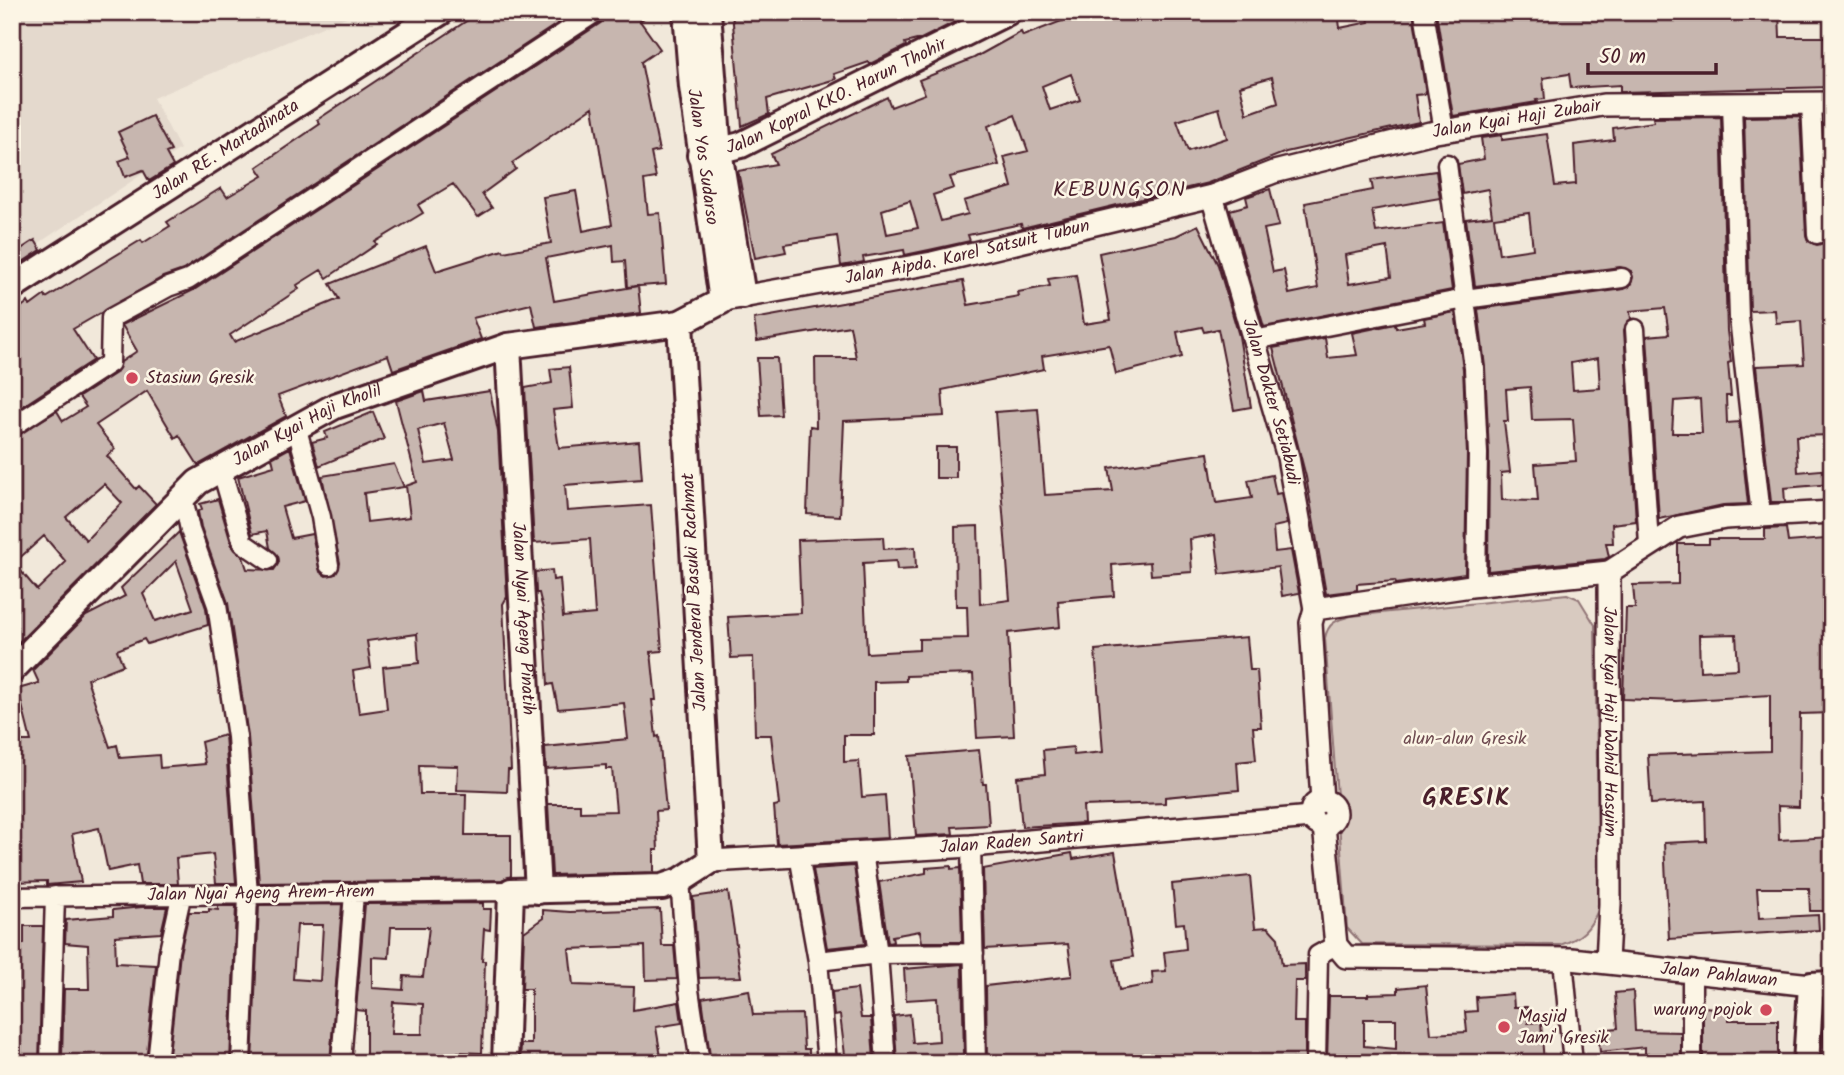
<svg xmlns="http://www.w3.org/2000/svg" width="1844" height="1075" viewBox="0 0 1844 1075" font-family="Kalam,sans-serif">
  <rect width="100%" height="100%" fill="#f1e8da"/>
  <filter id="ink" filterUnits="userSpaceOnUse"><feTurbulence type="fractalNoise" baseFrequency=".0143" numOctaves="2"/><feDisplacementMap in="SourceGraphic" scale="14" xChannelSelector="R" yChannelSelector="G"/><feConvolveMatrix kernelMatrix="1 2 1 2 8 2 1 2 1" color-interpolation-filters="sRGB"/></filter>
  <g filter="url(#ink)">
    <path fill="#e4d9cd" d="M12 12H358L153 98 180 149 12 261Z"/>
    <path fill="#d8cac0" stroke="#917476" stroke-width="2" d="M1567 594 1579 599 1595 625 1599 908C1590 929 1582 938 1560 945L1362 944 1347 928 1325 638C1328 623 1336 620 1351 616Z"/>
    <path fill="#c7b6af" stroke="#4a1f2b" stroke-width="2" fill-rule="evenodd" d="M480 12H575L183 270 163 277 73 329 93 360 12 413V314L28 302 30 306 45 295 46 298 141 240 143 243 170 226 167 222 221 188 227 197 263 176 257 167 320 124 317 120Z
      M607 12H652L640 21 660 49 641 62 659 151 651 153 656 178 644 180 648 214 660 213 666 284 627 287 625 261 614 262 613 245 546 258 554 301 638 286 641 313 536 327 531 304 473 318 481 339 393 370 388 355 278 396 286 416 198 465 179 435 175 438 147 391 96 425 115 449 107 456 136 489 139 486 156 504 12 649V438L57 411 63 421 86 407 79 397 116 373 121 362 137 351 122 325 194 290 602 22ZM593 107 612 225 583 231 576 191 543 197 551 243 504 252 503 250 436 271 426 246 330 284 339 299 234 342 230 335 299 289 297 285 321 270 327 278 377 244 375 242 423 213 418 205 453 184 478 217 492 208 482 194 516 169 512 163ZM104 484 122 503 86 540 66 517ZM44 536 66 562 37 590 14 563Z
      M732 12H957L959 20 921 39 905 43 906 46 870 64 869 62 834 74 836 79 767 99 769 114 742 126Z
      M1114 12H1160L1163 20 1188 12H1304L1305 15 1338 12 1340 28 1369 22 1367 12H1413L1426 94 1415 95 1419 122 1286 152 1208 183 1022 228 1021 224 968 235 970 241 929 250 905 255 904 250 863 257 864 262 841 266 837 236 784 244 786 252 755 258 738 171 776 164 771 154 887 97 891 107 925 94 919 80 974 58 1021 32 1023 36 1082 13 1086 23ZM1071 74 1080 100 1050 110 1042 86ZM1272 77 1278 103 1247 114 1240 86ZM1219 108 1227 138 1188 151 1177 121ZM1015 115 1028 151 1004 157 1012 187 964 201 968 214 941 221 933 195 954 188 950 177 999 165 988 126ZM910 201 918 228 887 234 882 210Z
      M1436 12H1779L1780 37H1832V87L1620 92V85L1571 88 1569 74 1543 78 1545 99 1536 100 1537 102 1453 116Z
      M152 116 171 151 166 153 173 166 149 181 143 170 125 177 119 161 130 157 118 132Z
      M1800 116 1806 235 1808 241 1817 245 1824 243 1828 234 1823 117 1832 116V435L1796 436 1798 472 1832 469V484L1784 488 1785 502H1771L1756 366 1804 364 1801 321 1776 323 1775 310 1750 311 1744 117Z
      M1721 117 1727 331 1731 362 1728 363 1731 396H1726L1727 423 1739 422 1748 504 1723 505 1659 519 1647 336 1669 334 1665 308 1630 311 1631 319 1624 330 1636 521 1612 524 1613 543H1606L1609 557 1605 559 1488 571 1489 454 1485 367 1478 309 1624 289 1629 287 1633 277 1631 271 1620 267 1475 286 1466 219 1492 216 1488 189 1462 194 1458 164 1484 159 1481 138 1502 135V140L1547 134 1555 186 1576 184 1574 145 1614 140 1613 128 1654 122 1653 118ZM1529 213 1533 249 1499 254 1494 218ZM1598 358 1600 388 1573 390 1571 363ZM1530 387 1532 420 1573 419 1576 461 1535 464 1538 501 1502 500 1501 473 1510 472 1504 421H1508L1506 389ZM1700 399 1702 433H1672L1674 401Z
      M1436 171 1440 198 1372 210 1376 232 1443 223 1452 290 1264 327 1230 210 1248 205 1246 197 1270 189 1279 226 1264 229 1273 272 1284 270 1289 294 1318 288 1305 203 1373 190 1371 180ZM1387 247 1391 277 1349 284 1345 255Z
      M1198 225 1218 265 1239 336 1251 407 1234 410 1218 329 1204 332 1202 327 1177 332 1182 357 1116 374 1109 345 1042 356 1044 369 942 390 944 416 844 421 840 516 807 514 810 426 816 427 815 358H856L850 326 757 341 754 319 963 281 968 305 1019 296 1018 292 1050 286 1048 279 1076 275 1084 324 1111 320 1099 253 1176 236Z
      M35 240 41 250 18 265 12 255Z
      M1455 312 1463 369 1467 454 1465 574 1396 584 1395 581 1357 584V590L1326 594 1306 477 1273 348 1325 338 1328 358 1357 355 1352 333 1395 324 1396 328 1425 323 1424 318Z
      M757 358H777L781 415 761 416Z
      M569 367 573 408 553 410 559 448 639 441 642 479 565 485 567 511 651 505 662 651 651 652 656 700H652L656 737 659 736 666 810 656 811 658 850H654V872L552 875 548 804H580V812L616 811 612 769H606V765L546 769 545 747 628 739 624 703 558 709 553 684 548 685 544 614 539 593H536L535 572 552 570 553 580 560 579 563 617 595 614 590 539 534 543 525 388 552 383 550 369Z
      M424 391 426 401 490 391 498 432 507 597 503 604 511 770H508L507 792 457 790 458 766 419 765 420 794H466L465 835H511V876L502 880 259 883 248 736 228 603 201 527 198 512 202 509 200 504 218 499 232 546 243 557 247 569 274 570 279 562 278 556 270 548 267 531 252 534 238 477 274 466 272 458 290 448 305 501 282 507 291 538 312 534 320 572 326 576 336 574 340 563 322 476 394 464 404 487 364 493 367 522 410 517 406 486 417 482 396 401ZM444 423 454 460 426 464 418 430ZM417 634 419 663 383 667 387 709 359 713 353 671 371 668 367 641Z
      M1038 409 1045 495 1113 491 1109 468 1208 453 1216 503 1252 498 1248 480 1272 475 1276 494 1281 493 1287 524 1273 527 1275 552 1291 550 1299 593 1282 596 1278 567 1220 574 1215 535 1190 539 1192 572 1151 575 1150 562 1112 565 1114 596 1058 601 1060 627 1008 633 1014 736 977 738 973 674 906 676V681L874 682V735H844V762L859 761 862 797 885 795 888 838 777 844 774 806 779 805 771 735H755L753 657 731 658 728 617 801 613 798 540 883 537 884 549 915 547 916 569 897 570 896 561 863 563 867 653 919 650V639L968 638 967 606H956L955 527 978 526 980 604 1010 600 995 412Z
      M373 412 384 439 319 466 312 442 327 438 325 432Z
      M936 447H956V478H936Z
      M1786 528 1788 542 1825 539 1828 578H1832V713L1800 714 1799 807 1778 806 1779 840 1832 837V911H1810L1809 888H1757L1759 918 1818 915 1819 930 1669 939 1664 843 1706 841 1705 801 1651 804 1648 755 1770 751V695L1676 701 1623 699 1626 608H1635L1633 585 1678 584V544H1709V539H1765V529ZM1736 634 1738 669 1700 671 1699 635Z
      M179 532 206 608 208 625 147 644 144 639 117 650 123 665 87 679 110 747 117 745 120 758 159 755 160 768 205 764 201 742 225 735 236 883H216L213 854 176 858 178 884H140L137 865 108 871 99 828 72 834 81 882 47 885V881L12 882V741H31L18 689 39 683 33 670 86 616 125 596 121 588ZM176 561 193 609 155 621 143 594Z
      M1247 637 1250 670H1257L1261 727H1253L1256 760 1237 762 1239 790 1165 797V803L1083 806 1084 823 1022 827 1017 777 1045 774 1043 750 1073 747 1074 755 1103 752 1095 650Z
      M979 750 983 784H986L989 825 952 827 953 834 916 836 909 756Z
      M1115 852 1133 957 1114 960 1119 990 1153 984 1152 972 1166 971 1164 952 1186 949 1184 923 1176 924 1172 884 1250 876 1255 928 1268 927 1278 938 1282 965 1305 964V981H1295L1294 1022H1305V1060L1241 1058V1063H1221L1220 1056 1186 1059V1063H987L986 986 1072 976V972L1068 944 985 949 983 869 1072 853 1073 859Z
      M854 866 865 944 827 948 813 869Z
      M951 866V869L960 868 962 942H922L920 931 892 936 893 942 888 943 879 882 926 873V868Z
      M728 892 741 977 699 978 693 897Z
      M483 903V909H491L490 930 484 929 482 961H485L482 1053 458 1052 457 1063H366V1011L356 1010 365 904ZM391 927H429L423 977 404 976 403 990 372 988V957L389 958ZM393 1002 423 1004 422 1034H391Z
      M342 904 330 1063H252L259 905ZM297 925H323L320 981 293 979Z
      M218 906H236L230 1063H168L180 953 189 912H209V909L218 910Z
      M142 907H167L161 933 115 936 116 963 156 965 146 1063H90L91 1057 62 1056 64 989H89L88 945 65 943 66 920 113 916V910Z
      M660 909 662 946H674L677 979 646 980 645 946 569 949 573 985 634 987 633 1010 679 1002 682 1023 656 1027 662 1063H611V1060L520 1063 521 1044H531V989H522L524 932 543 918V910L570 912Z
      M24 926H43L39 1063H12V944H24Z
      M962 964 964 1056 938 1057V1063H897L894 1016 910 1014 913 1043 939 1041 937 998 906 1000 904 969Z
      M1426 985 1431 1034 1467 1032 1465 1012 1477 1011 1476 997 1513 994 1514 1007H1527L1528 1023 1541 1022 1544 1063 1327 1061 1329 996H1368V994L1398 993V988ZM1364 1019H1396V1049L1364 1046Z
      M857 989 861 1018H871L874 1060 846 1063 840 1015 834 1016 832 992Z
      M749 990 753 1015 802 1014 804 1049H809V1063H711L702 998Z
      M1633 991 1635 1031 1681 1032V1058L1672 1057V1063H1645V1047L1600 1052 1598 1030 1618 1028 1615 993Z
      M1703 1007 1729 1009V1020H1778V1063L1703 1060Z
      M1832 1021V1063H1821L1824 1022Z"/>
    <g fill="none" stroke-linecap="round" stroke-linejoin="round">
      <g stroke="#4a1f2b" stroke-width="23">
        <path id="minor" d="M1424 12 1444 131
          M1811 103 1817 234
          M1732 104 1739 318 1761 515
          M1447 164 1474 368 1478 454 1476 586
          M1635 329 1649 544
          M1254 340 1465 299 1622 278
          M296 426 321 517 329 565
          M12 427 110 363 111 318 168 287 188 280 596 12
          M221 468 243 543 268 560
          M183 497 190 530 217 605 237 737 248 895 241 1063
          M971 846 976 1063
          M863 852 878 954 886 1063
          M799 855 818 961 827 1063
          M680 881 689 990 700 1063
          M12 897 511 891
          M1563 960 1573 1063
          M818 961 878 954 974 953
          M1692 970V1063
          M50 1063 55 896
          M157 1063 169 951 181 897
          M341 1063 354 893
          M1316 1063 1318 955 1336 945"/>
      </g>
      <g stroke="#4a1f2b" stroke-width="26">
        <g id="tertiary">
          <path id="s1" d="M1212 196 1288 457 1315 609"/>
          <path id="s2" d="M730 299 932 263 1212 196 1274 172 1430 133 1603 105 1832 103"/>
          <path d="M1609 572 1679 527 1725 518 1832 512"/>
          <circle cx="1323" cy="813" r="12"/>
          <path id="s3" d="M1322 801 1311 623 1315 609 1471 586 1609 572 1610 904 1607 961"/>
          <path id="s4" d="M1324 826 1336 945 1346 957 1571 959 1811 985"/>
          <path id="s5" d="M711 861 971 846 1311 817"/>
        </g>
      </g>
      <g stroke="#4a1f2b" stroke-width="30">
        <g id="secondary">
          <path d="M708 12 719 151 743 296"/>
          <path id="s6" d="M700 155 741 145 1008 12"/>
          <path id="s7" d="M12 287 441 12"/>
          <path id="s8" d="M508 346 538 891"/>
          <path id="s9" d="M12 670 198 482 335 406 508 346 680 323 722 301 692 87 686 12"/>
          <path d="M505 1063 511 891 662 887 680 881 711 861 680 323"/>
          <path d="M1806 1063 1811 985 1832 984"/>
        </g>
      </g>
      <use href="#minor" stroke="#fcf5e5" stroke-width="18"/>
      <use href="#tertiary" stroke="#fcf5e5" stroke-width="21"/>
      <use href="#secondary" stroke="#fcf5e5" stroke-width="24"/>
    </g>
  </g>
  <g fill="#d1495b" stroke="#fcf5e5" stroke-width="2.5">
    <circle cx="132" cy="378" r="7"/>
    <circle cx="1766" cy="1010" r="7"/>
    <circle cx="1504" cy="1027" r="7"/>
  </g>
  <g text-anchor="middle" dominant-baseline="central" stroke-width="5" stroke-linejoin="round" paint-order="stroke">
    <g font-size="18" fill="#4a1f2b" stroke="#fcf5e5">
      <text stroke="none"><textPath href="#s6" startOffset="149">Jalan Kopral KKO. Harun Thohir</textPath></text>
      <text stroke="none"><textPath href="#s2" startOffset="808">Jalan Kyai Haji Zubair</textPath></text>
      <text stroke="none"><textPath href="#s7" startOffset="254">Jalan RE. Martadinata</textPath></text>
      <text transform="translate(702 157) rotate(82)">Jalan Yos Sudarso</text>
      <text stroke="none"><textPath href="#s2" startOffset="242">Jalan Aipda. Karel Satsuit Tubun</textPath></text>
      <text stroke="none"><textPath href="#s1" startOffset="214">Jalan Dokter Setiabudi</textPath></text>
      <text stroke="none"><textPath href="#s9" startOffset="388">Jalan Kyai Haji Kholil</textPath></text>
      <text transform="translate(695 592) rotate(-93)">Jalan Jenderal Basuki Rachmat</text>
      <text stroke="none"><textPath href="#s8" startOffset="273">Jalan Nyai Ageng Pinatih</textPath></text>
      <text stroke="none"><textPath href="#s3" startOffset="639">Jalan Kyai Haji Wahid Hasyim</textPath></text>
      <text stroke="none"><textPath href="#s5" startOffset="301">Jalan Raden Santri</textPath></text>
      <text transform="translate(261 894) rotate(-1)">Jalan Nyai Ageng Arem-Arem</text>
      <text stroke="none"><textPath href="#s4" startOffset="509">Jalan Pahlawan</textPath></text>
    </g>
    <g font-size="18" fill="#4a1f2b" stroke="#fcf5e5" text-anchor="start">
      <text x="146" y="378">Stasiun Gresik</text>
      <text x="1752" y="1010" text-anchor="end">warung pojok</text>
      <text x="1518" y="1017">Masjid<tspan x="1518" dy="21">Jami' Gresik</tspan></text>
    </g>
    <g font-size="18" fill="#6e4a50" stroke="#fcf5e5">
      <text x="1465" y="739">alun-alun Gresik</text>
    </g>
    <g font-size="21" letter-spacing="2" fill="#4a1f2b" stroke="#fcf5e5">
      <text x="1120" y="190">KEBUNGSON</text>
    </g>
    <g font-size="24" font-weight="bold" letter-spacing="2" fill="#4a1f2b" stroke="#fcf5e5">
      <text x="1467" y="798">GRESIK</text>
    </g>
  </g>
  <rect width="1844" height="1075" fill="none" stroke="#fcf5e5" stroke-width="42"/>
  <rect x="21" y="21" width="1802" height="1033" fill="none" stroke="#4a1f2b" stroke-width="2.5" filter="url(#ink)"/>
  <path d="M1588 63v10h128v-10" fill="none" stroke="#4a1f2b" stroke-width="3.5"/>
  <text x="1599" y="63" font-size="21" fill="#4a1f2b" stroke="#fcf5e5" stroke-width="5" paint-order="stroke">50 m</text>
</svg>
